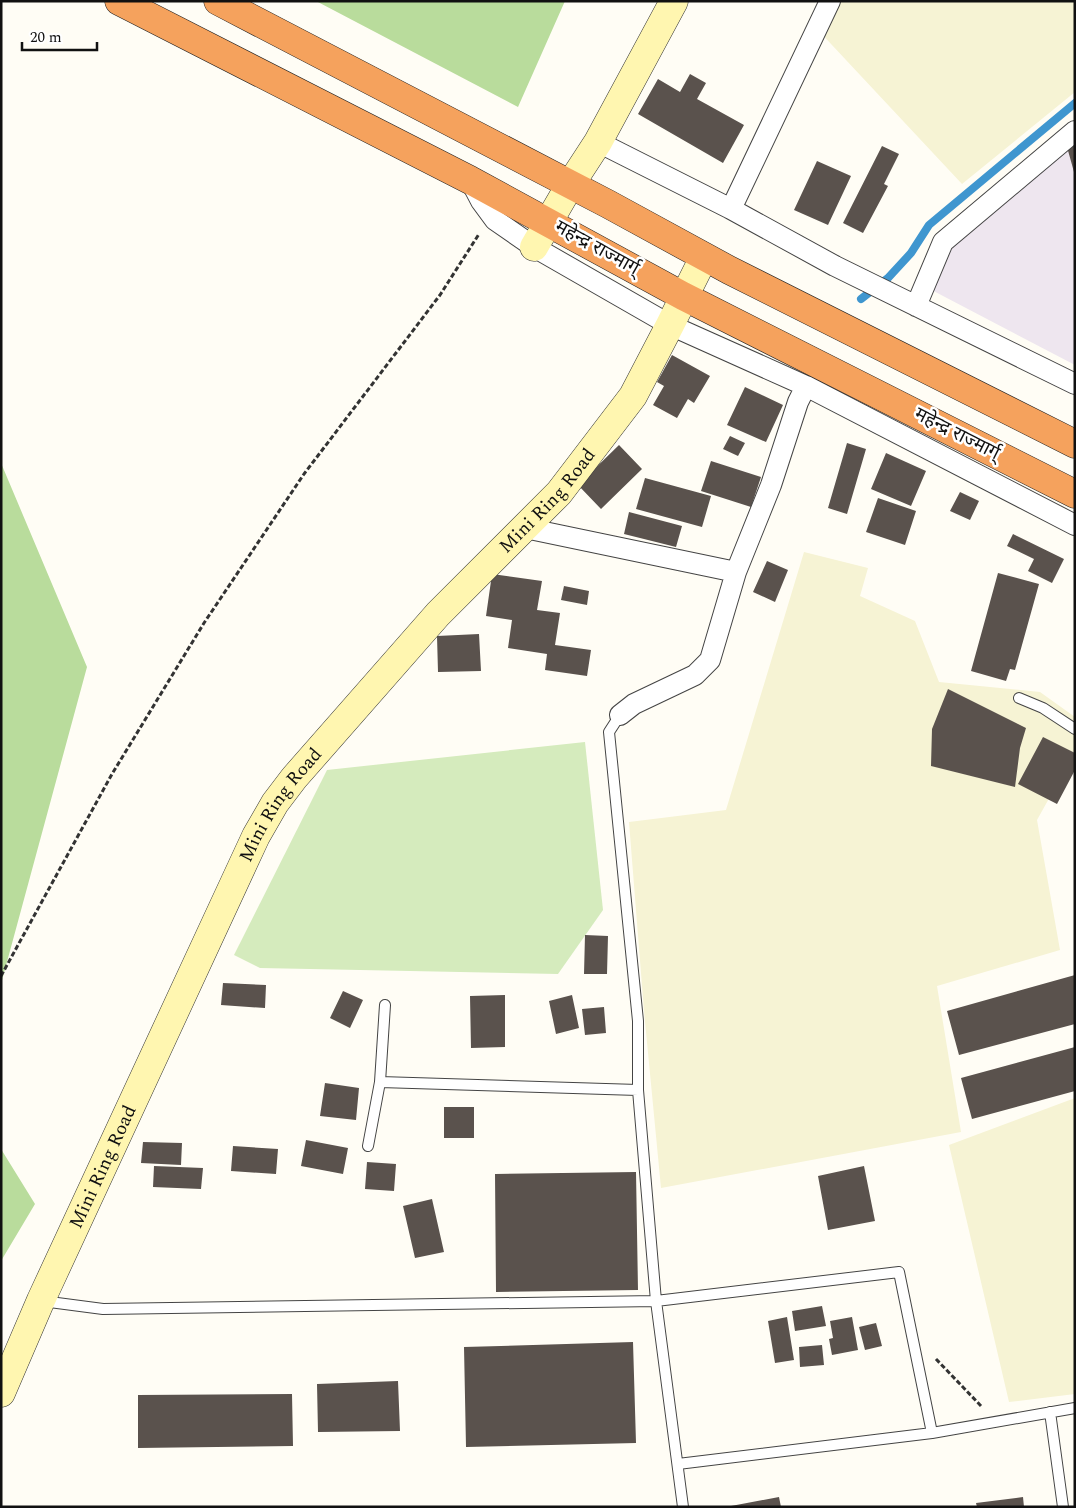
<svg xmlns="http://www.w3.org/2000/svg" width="1076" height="1508" viewBox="0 0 1076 1508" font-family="Spectral,'Noto Sans Devanagari',serif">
  <rect width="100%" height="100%" fill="#fffdf5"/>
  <path fill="#eee6ef" d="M1075 139V365L924 286 952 240Z"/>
  <path fill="#f6f3d4" d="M830 1H1075V92L962 184 817 29Z
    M804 552 868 568 860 596 915 621 939 682 1040 692 1075 717V752L1037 820 1060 950 937 986 961 1132 661 1188 644 1011 629 822 726 810Z
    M1075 1098V1394L1009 1402 949 1145Z"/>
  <path fill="#d5ebbd" d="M585 742 603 910 558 974 260 968 234 955 327 770Z"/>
  <path fill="#b9dc9c" d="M316 1H565L518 107Z
    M1 463 87 667 1 984Z
    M1 1149 35 1204 1 1261Z"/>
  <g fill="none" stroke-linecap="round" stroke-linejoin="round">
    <path stroke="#3f96cf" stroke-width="8" d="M861 299 888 278 911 253 929 225 1075 103"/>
  </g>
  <path fill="#5a524d" d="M690 74 706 83 697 99 744 125 723 163 638 114 658 79 680 92Z
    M1075 145V172H1074L1067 147Z
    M882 146 899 154 884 184 888 186 863 233 843 223Z
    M817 161 851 176 828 225 794 210Z
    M672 355 710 376 694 403 688 399 677 418 653 405 664 386 657 382Z
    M745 387 783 405 766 442 727 425Z
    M730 436 745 443 738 456 723 449Z
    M847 443 866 449 847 514 828 508Z
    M619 445 642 469 601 509 578 485Z
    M886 453 926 471 911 506 871 489Z
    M711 461 761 477 751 507 701 491Z
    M645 478 711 496 702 527 636 509Z
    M960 492 979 501 970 520 950 511Z
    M878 498 916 511 905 545 866 532Z
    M629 512 682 526 676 547 624 534Z
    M1013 534 1064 559 1052 583 1028 571 1034 559 1007 546Z
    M767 561 788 570 775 602 753 592Z
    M998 573 1039 584 1015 670 1010 669 1006 681 971 671Z
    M492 574 542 581 537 610 560 613 555 645 591 650 587 676 545 670 547 654 508 648 512 620 486 616Z
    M564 586 589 591 587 605 561 600Z
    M479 634 481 671 438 672 437 636Z
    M948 689 1026 728 1020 748 1015 787 931 766 932 729Z
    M1043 737 1075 753V770L1057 804 1018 784Z
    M585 935 608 936 607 974H584Z
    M1075 975V1024L959 1055 947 1011Z
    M223 983 266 985 265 1008 221 1005Z
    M343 991 363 1000 350 1028 330 1018Z
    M505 995V1047L471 1048 470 996Z
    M572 995 579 1028 556 1034 549 1001Z
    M604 1007 606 1033 585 1035 582 1009Z
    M1075 1047V1091L972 1119 961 1078Z
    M325 1083 359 1088 356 1120 320 1116Z
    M444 1107H474V1138H444Z
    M306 1140 348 1148 343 1174 301 1166Z
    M143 1142 182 1143 181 1165 141 1163Z
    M233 1146 278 1149 276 1174 231 1171Z
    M367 1162 396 1164 394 1191 365 1189Z
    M154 1166 203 1168 201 1189 153 1187Z
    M864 1166 875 1221 828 1230 818 1176Z
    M636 1172 638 1290 496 1292 495 1174Z
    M432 1199 444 1252 415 1258 403 1206Z
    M822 1306 826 1326 795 1331 792 1311Z
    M787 1317 794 1360 775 1363 768 1321Z
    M852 1317 858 1350 832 1355 829 1339 833 1338 830 1321Z
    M876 1323 882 1346 865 1350 859 1327Z
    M633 1342 636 1443 466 1447 464 1347Z
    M822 1345 824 1365 800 1367 799 1347Z
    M398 1381 400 1431 318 1432 317 1384Z
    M292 1394 293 1446 138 1448V1395Z
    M779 1497 781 1507H731V1506Z
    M1023 1497 1024 1507H977L976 1503Z"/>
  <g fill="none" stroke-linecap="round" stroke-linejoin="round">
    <g stroke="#444" stroke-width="12">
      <path id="lane" d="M1019 698 1043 708 1075 729
        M620 715 609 732 638 1021V1090L656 1301 899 1272 932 1433 1075 1408
        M380 1082 638 1090
        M368 1146 380 1082 385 1005
        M42 1301 103 1309 656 1301 683 1507
        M1050 1412 1063 1507
        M678 1464 932 1433"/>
    </g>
    <g stroke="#444" stroke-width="22">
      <path id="street" d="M598 142 731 209 835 266 1075 384
        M470 180 481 201 495 220 534 247 670 325 806 386 1075 525
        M731 209 830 1
        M916 306 943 242 1075 131
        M525 528 736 572
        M620 715 634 704 695 675 710 660 736 572 771 485 798 402 806 386"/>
    </g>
    <g stroke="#333" stroke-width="29">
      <g id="secondary">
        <path d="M534 247 570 185 598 142 674 1"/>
        <path id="s1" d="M1 1393 41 1300 256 836 275 803 294 778 438 614 559 493 633 396 670 325 704 257"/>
      </g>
    </g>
    <g stroke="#222" stroke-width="29">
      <path id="highway" d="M119 1 470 180 683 296 1075 494
        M218 1 608 204 729 270 1075 444"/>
    </g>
    <path stroke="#333" stroke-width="3" stroke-dasharray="5 2.5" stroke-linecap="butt" d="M1 976 112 774 204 623 304 474 440 295 479 234
      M936 1359 982 1407"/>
    <use href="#lane" stroke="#fff" stroke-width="10"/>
    <use href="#street" stroke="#fff" stroke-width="20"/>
    <use href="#secondary" stroke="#fff6b0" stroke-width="28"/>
    <use href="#highway" stroke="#f5a25d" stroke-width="28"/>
  </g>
  <g text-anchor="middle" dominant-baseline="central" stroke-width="5" stroke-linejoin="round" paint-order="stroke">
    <g font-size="19" fill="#111" stroke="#fff">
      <text transform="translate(597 248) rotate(29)">महेन्द्र राज्मार्ग्</text>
      <text transform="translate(957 434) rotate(27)">महेन्द्र राज्मार्ग्</text>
      <text stroke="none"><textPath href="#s1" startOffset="1058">Mini Ring Road</textPath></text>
      <text stroke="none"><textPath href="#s1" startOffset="652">Mini Ring Road</textPath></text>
      <text stroke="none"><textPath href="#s1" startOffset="248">Mini Ring Road</textPath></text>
    </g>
  </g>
  <rect width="1076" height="1508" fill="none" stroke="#111111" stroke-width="5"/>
  <path d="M22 42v8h75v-8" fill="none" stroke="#111111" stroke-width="2.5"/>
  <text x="30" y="42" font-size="15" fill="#111111" stroke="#ffffff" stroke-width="4" paint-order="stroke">20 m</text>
</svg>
